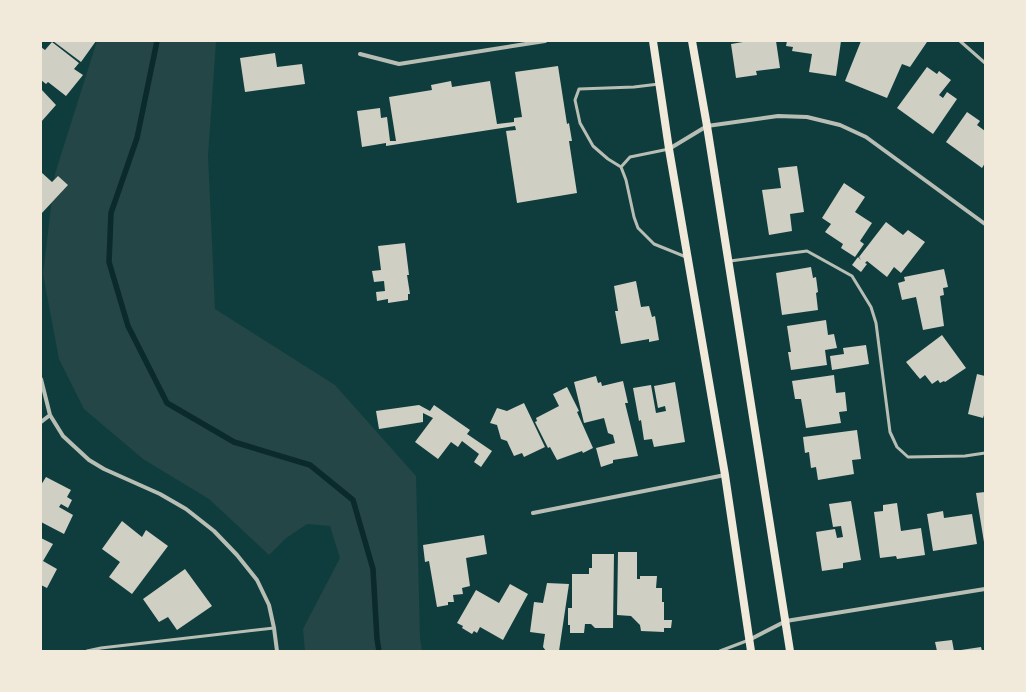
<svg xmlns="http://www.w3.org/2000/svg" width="1026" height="692" viewBox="0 0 1026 692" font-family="'Sofia Sans Condensed',sans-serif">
  <rect width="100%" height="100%" fill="#0f3d3e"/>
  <path fill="#244646" d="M97 41H216L208 156 215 309 335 385 416 476 420 638 422 651H305L303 629 340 558 330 526 307 524 286 538 269 555 209 499 143 459 84 409 59 359 43 274 55 174Z"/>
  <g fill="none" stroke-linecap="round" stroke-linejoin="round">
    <path stroke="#0a2a2b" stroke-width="5.5" d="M157 41 137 138 111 213 109 262 128 326 167 403 234 442 310 465 353 500 373 569 377 639 379 651"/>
  </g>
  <path fill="#cfcfc3" d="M53 41H96L81 62Z
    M749 41H776L780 68 756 71 757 75 736 78 731 44Z
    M787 41H841L836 76 809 72 812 54 792 51 793 47 786 46Z
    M861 41H925L927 42 910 67 902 64 887 98 845 81Z
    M52 42 79 63 74 69 83 75 66 96 48 82 46 84 41 80V47L45 50Z
    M275 53 277 67 302 64 305 84 245 92 240 58Z
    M558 66 567 124 569 123 572 141H569L577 193 517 203 506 131 516 130 515 126 386 146V143L362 147 357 111 380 108 381 118 387 117 390 141H396L389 97 432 90 431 85 451 81 452 87 490 81 497 124 514 122V118L522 117 515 72Z
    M927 67 937 74 939 71 951 80 939 95 943 98 947 92 957 99 933 134 897 108Z
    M41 89 56 105 41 122Z
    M967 112 980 121 977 125 985 131V163L982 168 946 142Z
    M797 166 804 212 790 214 792 231 769 235 762 190 781 188 778 168Z
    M41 172 52 182 58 176 68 185 41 214Z
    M844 183 865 197 855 212 872 223 860 241 864 244 855 257 841 248 843 244 825 232 831 224 822 218Z
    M886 222 903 235 908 230 925 242 901 273 894 267 887 277 867 261 865 263 867 264 861 272 852 265 858 257 861 260 859 257Z
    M405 243 409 275H407L410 294H408V300L388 303V299L377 301 376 292 385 291 384 281 374 282 372 271 381 270 378 246Z
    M811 267 813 278 816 277 818 292 816 293 818 310 782 315 776 273Z
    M944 269 948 287 943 288 944 295 940 296 944 326 923 330 916 297 902 300 898 283 905 281 904 277Z
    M636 281 641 307 649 306 652 317 655 316 659 340 649 342V339L621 344 615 311H618L614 286Z
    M826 320 828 335 834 334 837 348 825 350 827 365 791 370 788 352H791L787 326Z
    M942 335 966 368 945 382 944 381 940 383 938 380 932 384 925 375 920 379 906 362Z
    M866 345 869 364 832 370 830 356 844 354 843 348Z
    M977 374 985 376V412L983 418 968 414Z
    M834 375 836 393 845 392 847 411 839 412 841 423 806 428 801 399H795L792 381Z
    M596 376 598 383 601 382 602 386 623 381 628 403H625L638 456 613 460V463L601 467 596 448 615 443 613 435 608 433 604 418 584 423 574 382Z
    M675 382 685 442 654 447 652 439 644 440 641 420 639 421 633 388 651 385 656 413 666 411 665 406 658 408 654 386Z
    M567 387 579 411 577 412 593 448 583 453 582 451 557 460 550 447 548 448 535 422 537 421 536 418 559 406 553 394Z
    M524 403 545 447 524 457 522 453 514 456 507 441 501 439 497 425 490 423 497 408 507 411Z
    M419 405 430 411 434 405 470 430 467 434 492 451 481 467 474 462 479 454 462 441 458 447 451 442 438 459 415 442 433 418 423 413V422L379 429 376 411Z
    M857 430 861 459 852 460 854 474 818 480 816 467 811 468 809 452 805 453 803 437Z
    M46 477 71 490 67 497 72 500 68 508 61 504 59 507 73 515 64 534 41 522V485Z
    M985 492V542H984L976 493Z
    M851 501 861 560 843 563V568L822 571 816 532 835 529 837 538 843 537 841 526 833 527 829 504Z
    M897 503 901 531 921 528 925 555 897 559 896 556 880 558 874 512 883 511V505Z
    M943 511 944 518 972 514 977 544 933 551 927 514Z
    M122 521 142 537 146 530 168 546 132 594 109 577 120 562 102 549Z
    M484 535 487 554 466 558 470 586 462 588 463 594 453 595 454 602H448V605L437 607 429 561 425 562 423 545Z
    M41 538 53 544 43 561 57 569 47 588 41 585Z
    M618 552H637V579H640V576H657L656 588H662V602H664V620H672L671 628H664V632L641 631 640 625 631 616 617 615Z
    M592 554H614L613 628H595L591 624H585L584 633H570V625H568V608H572V574H589V568H592Z
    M185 569 212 606 177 630 168 617 159 622 143 599Z
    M547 583 569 584 559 651H546L543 647 545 634 530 632 534 602 543 603Z
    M510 584 528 594 503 640 480 627 477 633 474 631 472 634 462 628 463 626 457 623 476 590 499 603Z
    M952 640 954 651H937L935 642Z
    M981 647 982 651H961V650Z"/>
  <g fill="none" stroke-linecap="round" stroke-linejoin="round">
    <path stroke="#b8beb3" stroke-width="3" d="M960 41 985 63
      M659 84 634 87 579 89 575 100 580 123 593 146 608 159 621 167 626 180 634 217 638 228 654 244 686 257
      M621 167 630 157 669 149
      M730 261 807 251 852 276 871 307 876 323 890 432 897 447 908 457 965 456 985 453
      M87 651 101 648 274 628
      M720 651 749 640"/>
    <path stroke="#b8beb3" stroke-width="4" d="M360 54 399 64 545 41
      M669 149 707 126 778 116 807 117 840 125 866 137 985 224
      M41 379 50 415 63 436 89 460 104 469 160 494 186 509 214 531 237 555 257 580 269 605 274 628 277 651
      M41 422 50 415
      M533 513 725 475
      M749 640 786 621 985 589"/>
    <path stroke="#f1e9da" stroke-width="8" d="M653 41 669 149 725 475 751 651
      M692 41 707 126 790 651"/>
  </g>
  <rect width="1026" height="692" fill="none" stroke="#f1e9da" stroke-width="84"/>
</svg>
